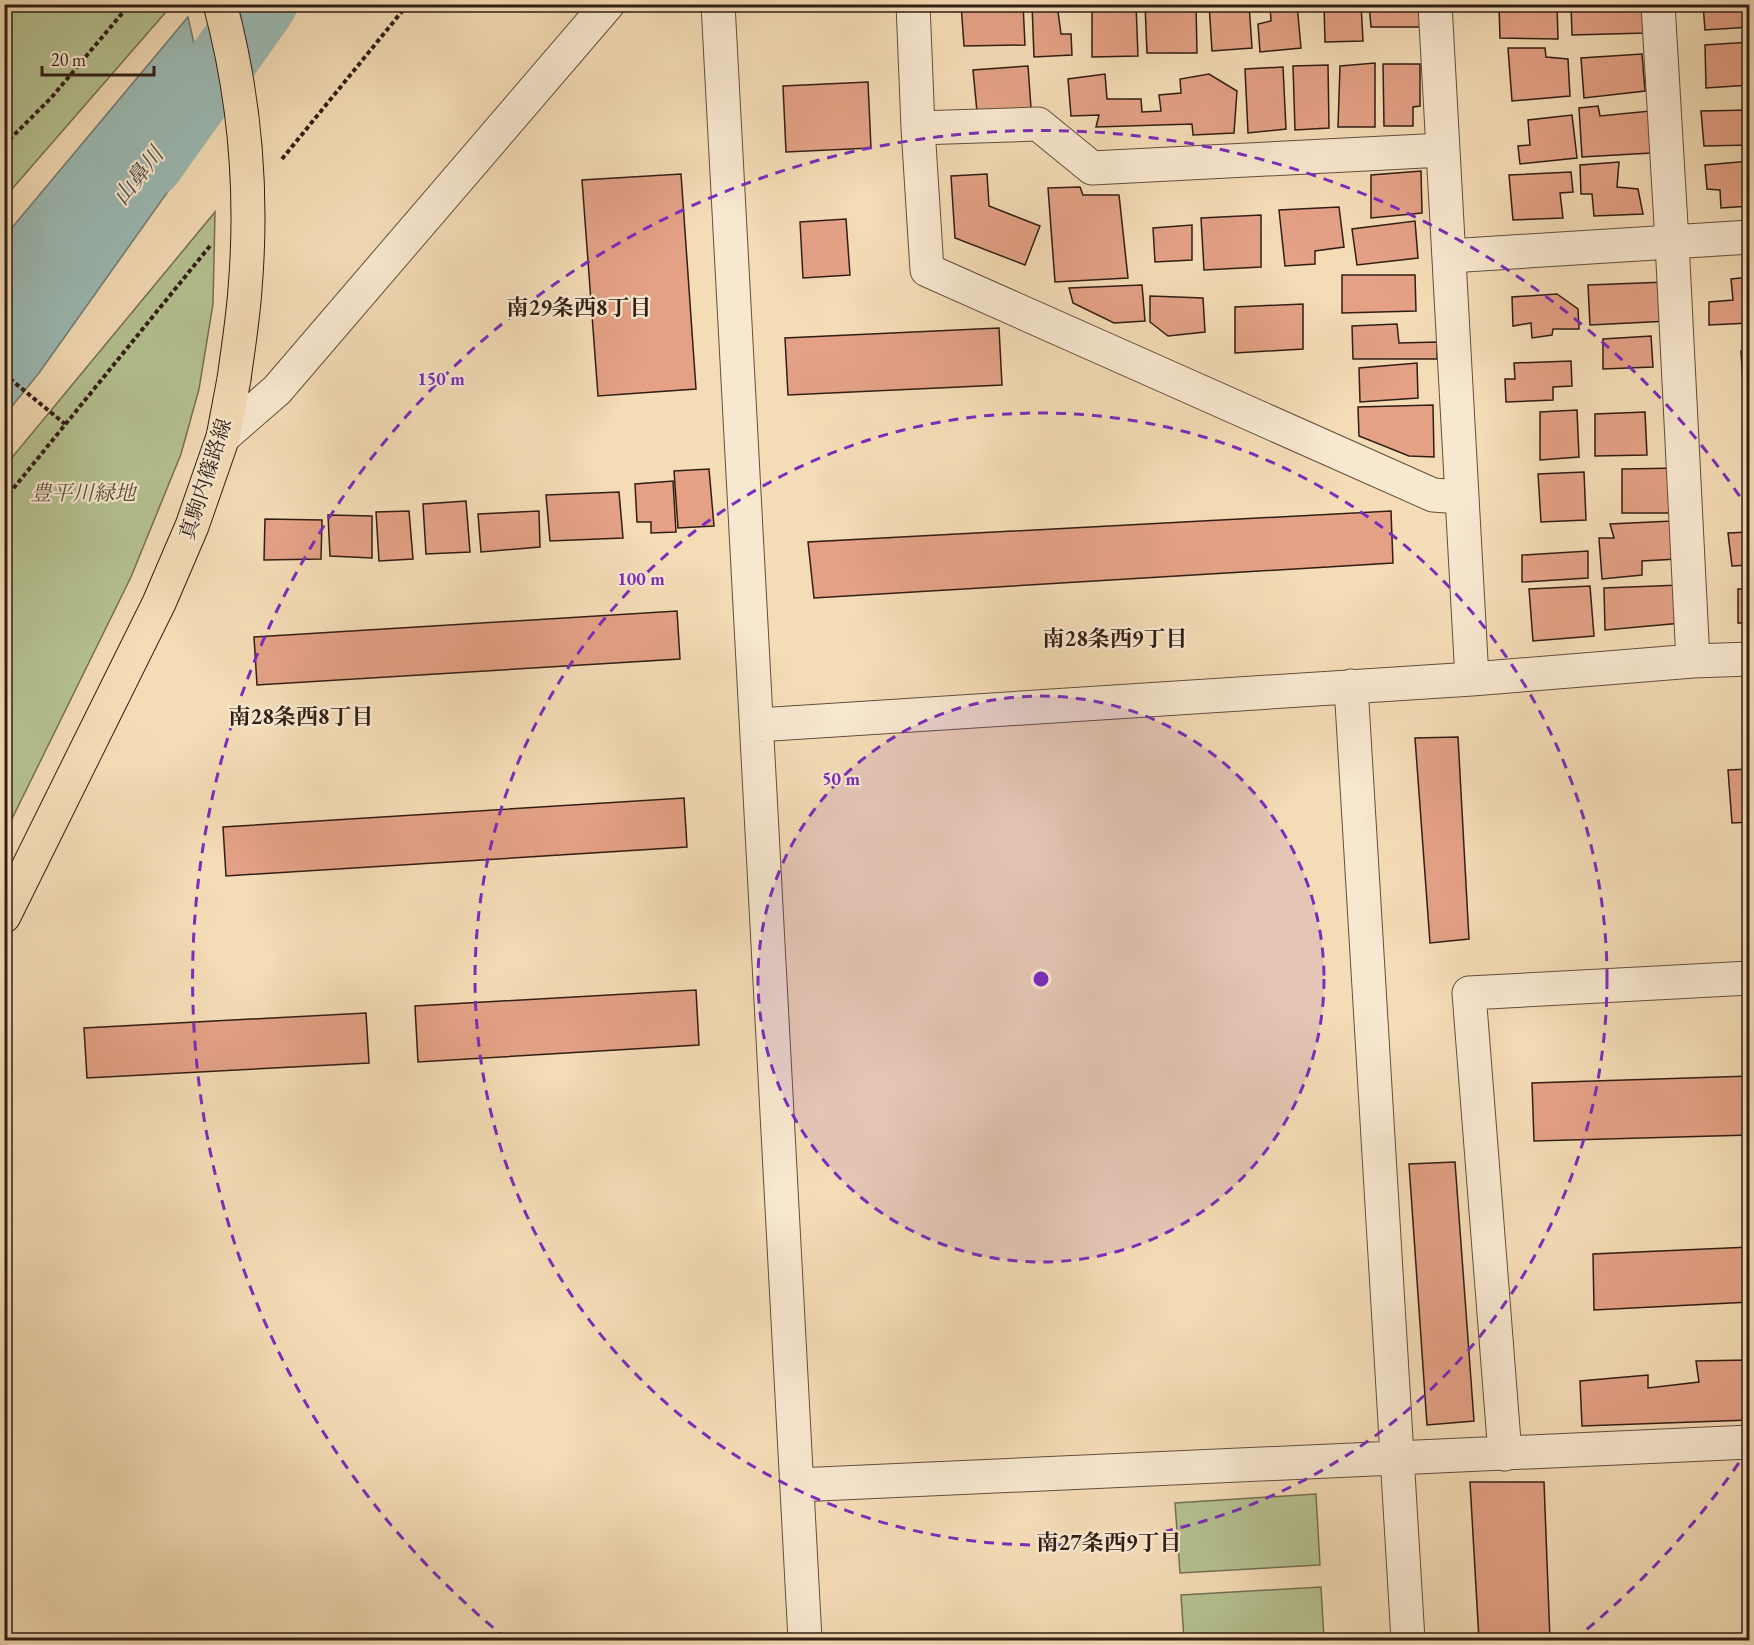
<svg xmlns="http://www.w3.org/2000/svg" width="1754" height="1645" viewBox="0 0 1754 1645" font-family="'EB Garamond','Noto Serif JP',serif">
  <rect width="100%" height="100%" fill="#f4dcb6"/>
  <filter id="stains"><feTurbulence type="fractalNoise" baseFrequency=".00333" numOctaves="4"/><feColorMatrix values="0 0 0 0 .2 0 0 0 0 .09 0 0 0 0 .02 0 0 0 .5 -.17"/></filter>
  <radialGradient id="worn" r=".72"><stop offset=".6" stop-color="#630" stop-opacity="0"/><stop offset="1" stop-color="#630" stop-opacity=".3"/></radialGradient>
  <path fill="#b6c292" stroke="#747053" stroke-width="1.5" d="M4 5H172L5 197H4Z
    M215 212 213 304 199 389 181 454 131 577 5 833V466Z
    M1316 1494 1320 1565 1180 1573 1175 1503Z
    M1321 1587 1324 1640H1184L1181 1595Z"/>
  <path fill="#9cbab4" stroke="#717c74" stroke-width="1.5" d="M248 5V4L302 5 259 56Z
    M188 17 213 128 39 373 5 415V236Z"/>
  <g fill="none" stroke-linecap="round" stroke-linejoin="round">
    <path stroke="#9cbab4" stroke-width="68" d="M149 164 263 4"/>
  </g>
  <path fill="#e4a186" stroke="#311e14" stroke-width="1.5" d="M961 4H1023L1025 45 964 46Z
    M1032 4H1057L1061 34H1071L1072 55 1034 57Z
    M1092 4H1136L1138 56 1092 57Z
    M1145 4H1196L1197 53H1147Z
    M1209 4H1249L1252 48 1212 51Z
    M1270 4H1297L1301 48 1260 52 1258 24 1271 21Z
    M1324 4H1361L1363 41 1325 42Z
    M1369 4H1424L1425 27H1371Z
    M1499 4H1557L1558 39 1500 38Z
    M1571 4H1646L1647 33 1572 35Z
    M1703 4H1750V27L1705 30Z
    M1750 42V85L1706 88 1705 45Z
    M1508 48H1545L1546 57 1568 59 1570 96 1512 101Z
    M1642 54 1645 91 1584 98 1581 58Z
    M1375 63V127H1338L1340 66Z
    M1383 64H1420V106L1413 107V126H1384Z
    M1328 65 1329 128 1295 130 1293 66Z
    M1028 66 1031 108 977 112 973 70Z
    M1283 67 1286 129 1248 133 1245 69Z
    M1105 74 1107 99H1141L1142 112 1161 111 1159 95 1181 93 1180 79 1209 74 1237 91 1234 133 1193 135 1192 124 1096 127 1099 115 1071 116 1068 79Z
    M868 82 871 148 786 152 783 86Z
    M1598 106 1600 116 1650 111 1651 153 1582 157 1579 108Z
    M1750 110V145L1704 146 1701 111Z
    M1572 115 1577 158 1520 164 1518 146 1530 145 1528 120Z
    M1750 161V206L1721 208 1720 190 1707 189 1705 165Z
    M1619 162 1617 187 1638 189 1643 214 1594 216 1592 194H1581L1580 165Z
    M1421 171 1422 213 1371 218V175Z
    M1571 172 1573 192 1560 193 1563 218 1513 220 1509 175Z
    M681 174 696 389 598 396 582 180Z
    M987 174 989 206 1040 226 1025 265 955 238 951 176Z
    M1080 187 1083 195H1119L1128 278 1055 282 1048 188Z
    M1339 207 1344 247 1315 251V264L1285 266 1279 210Z
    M1261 215V267L1204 270 1201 218Z
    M846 219 850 275 803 278 800 222Z
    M1415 221 1418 258 1357 265 1352 229Z
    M1192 225V260L1155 262 1153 228Z
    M1342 275H1415L1416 311 1342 313Z
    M1750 277V323L1709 325V302L1733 300 1731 279Z
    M1667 282 1669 321 1590 325 1588 285Z
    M1142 285 1145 321 1114 323 1073 303 1069 288Z
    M1557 294 1578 309 1579 329H1553L1552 335 1532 338 1531 323 1513 326 1512 297Z
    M1150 296 1203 298 1205 332 1168 336 1150 322Z
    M1303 304V349L1235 353V307Z
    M1397 324 1399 343 1437 342V359H1353L1352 326Z
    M999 328 1002 385 788 395 785 338Z
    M1651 336 1653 367 1603 369V339Z
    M1741 351H1750V416H1745Z
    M1571 361 1572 386 1553 387V400L1506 402 1505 379H1515L1514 363Z
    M1417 363 1418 398 1360 402 1359 368Z
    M1433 405 1434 457 1409 456 1359 436 1358 407Z
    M1577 410 1579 457 1540 460V412Z
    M1645 412 1647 455 1595 456V414Z
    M1743 453H1750V508H1743Z
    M1681 468 1684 513H1622V469Z
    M709 469 714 526 678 528 674 471Z
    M1584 472 1586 520 1541 522 1538 474Z
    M673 481 676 532 651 533V522H637L635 484Z
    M619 492 623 538 550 541 546 495Z
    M466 501 470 552 426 554 423 504Z
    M409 511 413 559 379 561 376 512Z
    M539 511 540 547 481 552 478 514Z
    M1391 511 1393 563 814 598 808 542Z
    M328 515 372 516V558L330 556Z
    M265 519 322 520 321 559 264 560Z
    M1672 521 1677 559 1642 561V575L1602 579 1599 538H1614L1610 524Z
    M1750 532V565L1732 566 1728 533Z
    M1588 551V578L1522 582V555Z
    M1681 585 1682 623 1605 630 1604 588Z
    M1590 586 1594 636 1533 641 1529 589Z
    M1738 589H1750V623H1738Z
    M677 611 680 659 257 685 254 637Z
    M1458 737 1469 939 1430 943 1415 738Z
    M1750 769V822L1732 823 1728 770Z
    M684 798 687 847 226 876 223 827Z
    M696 990 699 1045 418 1062 415 1006Z
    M366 1013 369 1063 87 1078 84 1028Z
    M1750 1076V1135L1534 1141 1532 1083Z
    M1455 1162 1474 1421 1427 1425 1409 1164Z
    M1750 1247V1302L1594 1310 1593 1254Z
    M1747 1360 1749 1420 1582 1426 1580 1381 1648 1375V1388L1699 1382 1696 1361Z
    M1470 1482H1544L1550 1640H1479Z
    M1750 1554V1640H1745L1743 1555Z"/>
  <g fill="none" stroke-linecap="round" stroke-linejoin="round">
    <g stroke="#624e3c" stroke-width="35">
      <path id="minor" d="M718 4 805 1640
        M913 4 918 128 927 270 1433 495 1461 497
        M1435 4 1472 679
        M1658 4 1672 242 1693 661
        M918 128 1038 124 1092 168 1443 150
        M1449 256 1750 237
        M223 437 277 390 608 4
        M1351 686 1408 1640
        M758 725 1472 679 1693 661 1750 659
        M1505 1454 1469 993 1750 978
        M797 1485 1750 1442"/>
    </g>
    <g stroke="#311e14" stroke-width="35">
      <path id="major" d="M4 916 159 603 192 526 223 437 234 379"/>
    </g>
    <path stroke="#311e14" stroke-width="4" stroke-dasharray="4.5 3" stroke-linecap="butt" d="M4 11 14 4
      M4 145 51 98 130 4
      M282 159 408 4
      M4 374 65 424
      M4 500 210 246"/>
    <use href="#minor" stroke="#f8e8d0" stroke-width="33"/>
    <use href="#major" stroke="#f4dcb6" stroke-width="33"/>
    <g stroke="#311e14" stroke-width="35" stroke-linecap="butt">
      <path id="major-bridge" d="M220 4C245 97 253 193 245 289 243 319 238 349 234 379"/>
    </g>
    <use href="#major-bridge" stroke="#f4dcb6" stroke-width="33"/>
  </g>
  <circle cx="1041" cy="979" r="283" fill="#7b2cbf" fill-opacity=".12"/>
  <g fill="none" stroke="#7b2cbf" stroke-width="3" stroke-dasharray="10 8">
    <circle cx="1041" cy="979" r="283"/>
    <circle cx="1041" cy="979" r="566"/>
    <path d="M1749 1448A849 849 0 0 1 1575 1639M507 1639A849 849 0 1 1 1749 510"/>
  </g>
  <g text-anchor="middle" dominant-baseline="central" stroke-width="4.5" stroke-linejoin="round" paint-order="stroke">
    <g font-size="21" fill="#311e14" stroke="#f8e8d0">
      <text transform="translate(205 479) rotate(-72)">真駒内篠路線</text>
    </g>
    <g font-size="21" font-style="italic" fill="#594f3a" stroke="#f8e8d0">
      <text x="83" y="492">豊平川緑地</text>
    </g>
    <g font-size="22" font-style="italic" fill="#514d44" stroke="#f8e8d0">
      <text transform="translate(138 176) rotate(-52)">山鼻川</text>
    </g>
    <g font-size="22" font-weight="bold" fill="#311e14" stroke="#f8e8d0">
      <text x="579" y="307">南29条西8丁目</text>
      <text x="1115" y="638">南28条西9丁目</text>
      <text x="301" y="716">南28条西8丁目</text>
      <text x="1109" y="1542">南27条西9丁目</text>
    </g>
  </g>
  <circle cx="1041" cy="979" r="9" fill="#7b2cbf" stroke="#f8e8d0" stroke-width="3"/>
  <g font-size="18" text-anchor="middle" font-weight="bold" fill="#7b2cbf" stroke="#f8e8d0" stroke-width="4.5" stroke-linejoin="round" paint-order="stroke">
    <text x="441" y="385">150 m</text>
    <text x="641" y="585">100 m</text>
    <text x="841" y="785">50 m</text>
  </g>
  <rect width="1754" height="1645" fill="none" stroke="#f4dcb6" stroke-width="24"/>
  <rect x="6" y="6" width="1742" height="1633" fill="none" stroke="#311e14" stroke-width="3"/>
  <rect x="12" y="12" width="1730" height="1621" fill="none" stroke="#311e14" stroke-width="1.5"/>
  <path d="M42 66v9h112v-9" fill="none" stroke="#311e14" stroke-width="3"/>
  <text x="51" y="66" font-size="18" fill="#311e14" stroke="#f8e8d0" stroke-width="4.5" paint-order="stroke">20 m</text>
  <rect width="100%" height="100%" filter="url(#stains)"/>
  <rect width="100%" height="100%" fill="url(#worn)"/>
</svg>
